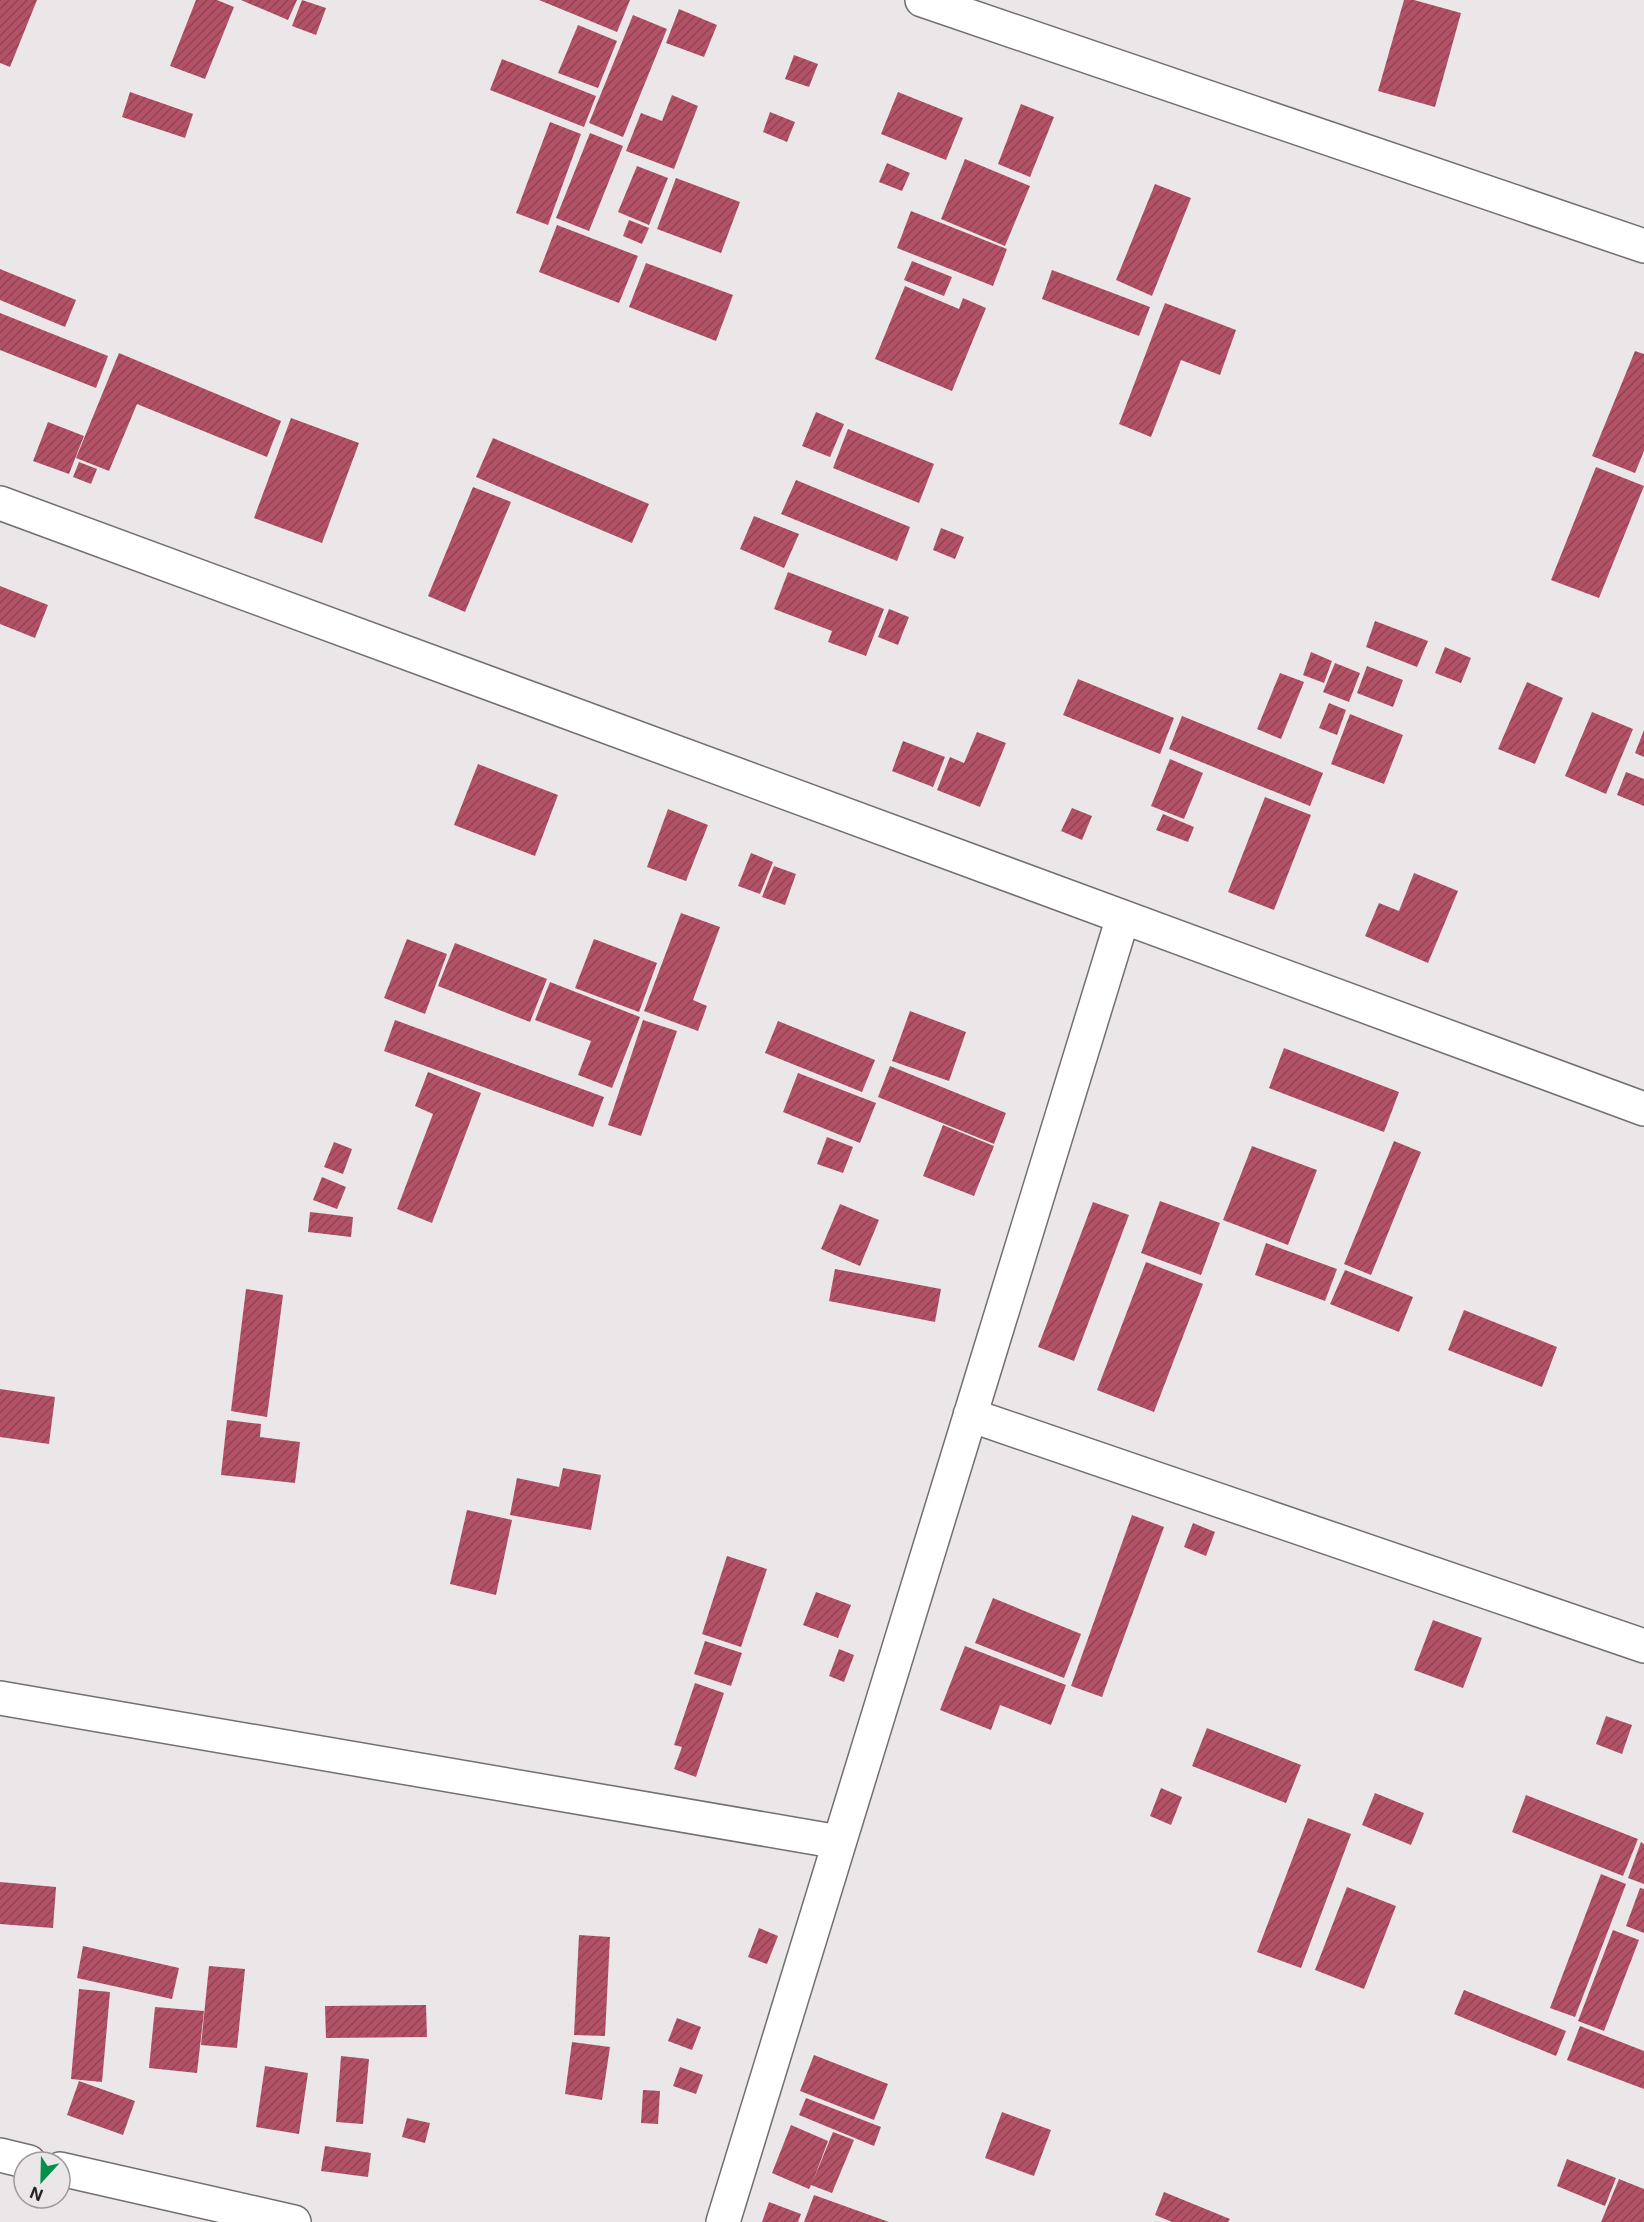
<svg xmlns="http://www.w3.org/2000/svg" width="1644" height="2222" viewBox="0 0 1644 2222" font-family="Inter,sans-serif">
  <defs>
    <pattern id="building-hatch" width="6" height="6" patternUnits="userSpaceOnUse" patternTransform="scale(1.5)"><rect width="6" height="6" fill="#b35267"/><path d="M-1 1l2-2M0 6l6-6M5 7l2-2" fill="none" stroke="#914455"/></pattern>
  </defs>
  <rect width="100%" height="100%" fill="#ebe7e8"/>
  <path fill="url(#building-hatch)" d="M0 0H37L10 67 0 63Z
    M196 0H217L234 7 205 79 170 66Z
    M241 0H297L288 20Z
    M302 0 326 8 316 35 292 26Z
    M539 0H630L617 32Z
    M1404 0H1414L1461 13 1435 107 1378 91Z
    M679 9 717 25 704 57 666 43Z
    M633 15 667 29 623 137 589 123Z
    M578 25 617 41 598 88 558 73Z
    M794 55 818 64 809 87 785 79Z
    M502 59 596 96 584 127 490 90Z
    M130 92 193 114 185 138 122 117Z
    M898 92 963 118 946 160 881 134Z
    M672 95 698 106 674 169 626 151 641 113 662 121Z
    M1021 104 1054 117 1030 177 998 164Z
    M770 112 795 122 787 142 763 132Z
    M550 122 581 134 548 225 516 213Z
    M590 133 623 146 589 231 556 218Z
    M965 159 1030 186 1005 246 941 219Z
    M887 163 910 173 902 191 879 182Z
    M637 166 668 178 649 225 618 212Z
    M676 178 740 202 721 253 657 229Z
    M1155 184 1191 198 1152 296 1116 280Z
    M911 211 1007 249 993 286 897 248Z
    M629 220 649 228 642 244 623 236Z
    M557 225 638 256 619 303 539 272Z
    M912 261 952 277 944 296 904 280Z
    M646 263 733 295 716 341 629 307Z
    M0 269 76 300 65 327 0 300Z
    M1052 270 1150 307 1139 336 1042 299Z
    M905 286 959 309 963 298 986 308 952 391 875 359Z
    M1165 303 1236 330 1220 375 1181 360 1151 437 1119 424Z
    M0 313 108 356 96 388 0 350Z
    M1635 351 1644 354V451L1635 473 1592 456Z
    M119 353 281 421 267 457 137 404 109 471 76 458Z
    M816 412 844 424 830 457 802 446Z
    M291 418 359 443 322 543 254 518Z
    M48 422 84 436 69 474 33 461Z
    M848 429 934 464 919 503 833 468Z
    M493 438 649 504 632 543 476 477Z
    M79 462 97 469 91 484 73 477Z
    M1596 467 1644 486 1599 598 1551 580Z
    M796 480 910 527 897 561 781 514Z
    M473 487 511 502 465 612 428 596Z
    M754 516 799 534 784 568 740 549Z
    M941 528 964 537 955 559 933 550Z
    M788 572 884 609 866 656 828 642 832 631 774 609Z
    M0 586 48 605 35 638 0 624Z
    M889 609 909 617 898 645 878 637Z
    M1375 621 1428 641 1417 667 1366 647Z
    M1445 647 1471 658 1461 683 1435 673Z
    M1311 652 1332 661 1324 683 1303 675Z
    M1335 663 1360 673 1349 702 1323 692Z
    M1367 666 1403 680 1393 707 1357 693Z
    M1280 673 1304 682 1281 739 1257 729Z
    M1078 679 1174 718 1160 754 1063 715Z
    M1527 682 1563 698 1535 764 1498 749Z
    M1329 703 1346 710 1337 735 1319 728Z
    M1592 712 1633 729 1606 794 1565 776Z
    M1350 714 1403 735 1384 784 1331 764Z
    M1182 716 1323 773 1310 806 1169 749Z
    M1644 730V757L1635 753Z
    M977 732 1006 743 980 807 937 790 950 757 964 763Z
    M903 741 945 757 933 787 892 771Z
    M1170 759 1203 773 1184 819 1151 806Z
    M478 764 558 795 535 856 454 825Z
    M1626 772 1644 779V806L1617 795Z
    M1265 797 1311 815 1274 910 1228 892Z
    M1072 808 1092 816 1082 840 1061 831Z
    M668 809 708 825 686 881 647 867Z
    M1163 814 1194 827 1188 842 1156 830Z
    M751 853 773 862 760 894 738 886Z
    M774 866 796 874 785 905 762 897Z
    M1414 873 1458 891 1428 963 1365 936 1379 903 1399 911Z
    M681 913 720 927 693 1000 707 1006 698 1031 644 1011Z
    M407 939 447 954 425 1014 384 998Z
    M594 939 657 963 639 1012 575 988Z
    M455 943 547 979 530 1022 438 986Z
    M550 982 640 1017 612 1088 578 1075 591 1041 535 1020Z
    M910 1011 966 1032 949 1081 892 1061Z
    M395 1020 604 1097 593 1127 384 1051Z
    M643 1020 677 1031 641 1136 608 1125Z
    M778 1021 875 1060 862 1092 765 1053Z
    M1284 1048 1399 1092 1384 1132 1269 1088Z
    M890 1066 1006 1113 994 1144 878 1097Z
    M428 1072 481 1093 432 1223 397 1209 433 1114 415 1106Z
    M798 1073 876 1103 860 1143 783 1112Z
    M943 1125 994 1146 974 1196 923 1176Z
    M827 1137 853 1147 843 1173 817 1164Z
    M1394 1141 1421 1152 1371 1275 1344 1264Z
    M334 1142 352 1149 343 1174 324 1167Z
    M1252 1146 1317 1170 1288 1245 1223 1220Z
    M322 1177 346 1187 337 1209 313 1200Z
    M1160 1201 1220 1223 1201 1275 1141 1253Z
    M1093 1202 1129 1215 1074 1361 1038 1347Z
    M840 1204 879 1220 860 1266 821 1249Z
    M310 1212 353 1217 351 1237 308 1232Z
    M1266 1243 1337 1269 1325 1301 1255 1275Z
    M1146 1262 1203 1284 1154 1412 1097 1390Z
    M835 1269 941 1289 935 1322 829 1301Z
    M1345 1270 1413 1297 1399 1332 1330 1304Z
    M246 1289 283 1295 267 1417 231 1411Z
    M1464 1310 1557 1347 1542 1387 1448 1350Z
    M0 1389 55 1397 49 1444 0 1437Z
    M227 1420 261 1424 260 1437 300 1442 295 1483 221 1475Z
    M563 1468 601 1475 591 1530 510 1515 517 1478 559 1487Z
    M467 1510 512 1520 496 1595 450 1584Z
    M1132 1515 1164 1527 1102 1697 1071 1686Z
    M1193 1523 1215 1532 1206 1556 1184 1547Z
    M727 1556 767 1569 741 1647 702 1634Z
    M816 1592 851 1605 838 1638 803 1625Z
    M993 1598 1081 1634 1064 1678 975 1643Z
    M1433 1620 1482 1638 1463 1688 1414 1670Z
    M705 1641 742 1653 731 1686 694 1674Z
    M965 1646 1066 1685 1051 1725 1000 1705 991 1730 940 1710Z
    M839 1649 854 1655 844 1682 829 1676Z
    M695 1683 724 1693 696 1777 674 1769 682 1747 674 1745Z
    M1606 1716 1632 1725 1622 1754 1596 1744Z
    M1207 1728 1301 1765 1286 1803 1192 1766Z
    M1161 1788 1182 1797 1171 1825 1150 1816Z
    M1375 1793 1424 1813 1411 1845 1362 1825Z
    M1526 1795 1638 1839 1623 1876 1512 1832Z
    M1308 1818 1351 1834 1301 1968 1257 1952Z
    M1641 1842 1644 1844V1884L1628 1878Z
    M1601 1874 1626 1884 1575 2017 1550 2008Z
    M0 1882 56 1887 53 1928 0 1924Z
    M1347 1887 1396 1906 1364 1989 1315 1970Z
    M1640 1888 1644 1889V1933L1626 1926Z
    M759 1928 778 1936 767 1964 748 1957Z
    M1613 1930 1639 1940 1604 2031 1578 2021Z
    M579 1935 610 1937 605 2036 574 2035Z
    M83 1946 179 1968 172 1999 77 1978Z
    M209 1966 245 1969 237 2048 201 2045Z
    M79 1989 110 1992 102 2082 71 2079Z
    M1464 1990 1566 2031 1556 2056 1454 2014Z
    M426 2005 427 2037 326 2038 325 2006Z
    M155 2007 204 2011 197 2073 149 2068Z
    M677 2018 701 2027 692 2050 668 2041Z
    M1580 2026 1644 2051V2089L1567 2060Z
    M572 2042 610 2047 602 2100 565 2094Z
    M814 2055 888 2084 874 2120 800 2091Z
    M341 2056 369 2059 363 2124 336 2122Z
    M265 2066 308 2073 299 2134 256 2127Z
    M680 2067 703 2075 696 2094 673 2086Z
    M79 2081 135 2101 123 2135 67 2115Z
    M643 2090 660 2091 658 2124 641 2123Z
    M806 2098 881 2127 874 2146 799 2115Z
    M1002 2112 1051 2130 1034 2176 985 2158Z
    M407 2118 430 2123 425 2143 402 2137Z
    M791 2125 828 2141 813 2181 833 2132 854 2140 832 2193 811 2185 809 2189 772 2173Z
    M325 2146 371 2153 368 2177 321 2171Z
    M1567 2159 1616 2178 1605 2206 1557 2186Z
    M1619 2179 1644 2189V2222H1601Z
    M1164 2192 1230 2219 1228 2222H1172L1155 2215Z
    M814 2195 889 2222H804Z
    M769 2202 801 2214 798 2222H762Z"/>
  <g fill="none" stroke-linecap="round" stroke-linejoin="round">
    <g stroke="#726f70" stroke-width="36">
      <path id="street" d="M922 0 1644 246
        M0 503 1644 1109
        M970 1415 1644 1646
        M0 1698 839 1842
        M0 2155 29 2162
        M60 2169 294 2222
        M723 2222 1123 917"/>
    </g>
    <use href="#street" stroke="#fff" stroke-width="33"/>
  </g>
  <g transform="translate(42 2180) rotate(202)"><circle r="28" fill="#ebe7e8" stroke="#9c999a" stroke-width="1.5"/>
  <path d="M0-4.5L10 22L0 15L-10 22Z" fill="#058e4c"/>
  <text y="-9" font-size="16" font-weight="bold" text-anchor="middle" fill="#252424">N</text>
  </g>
</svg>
